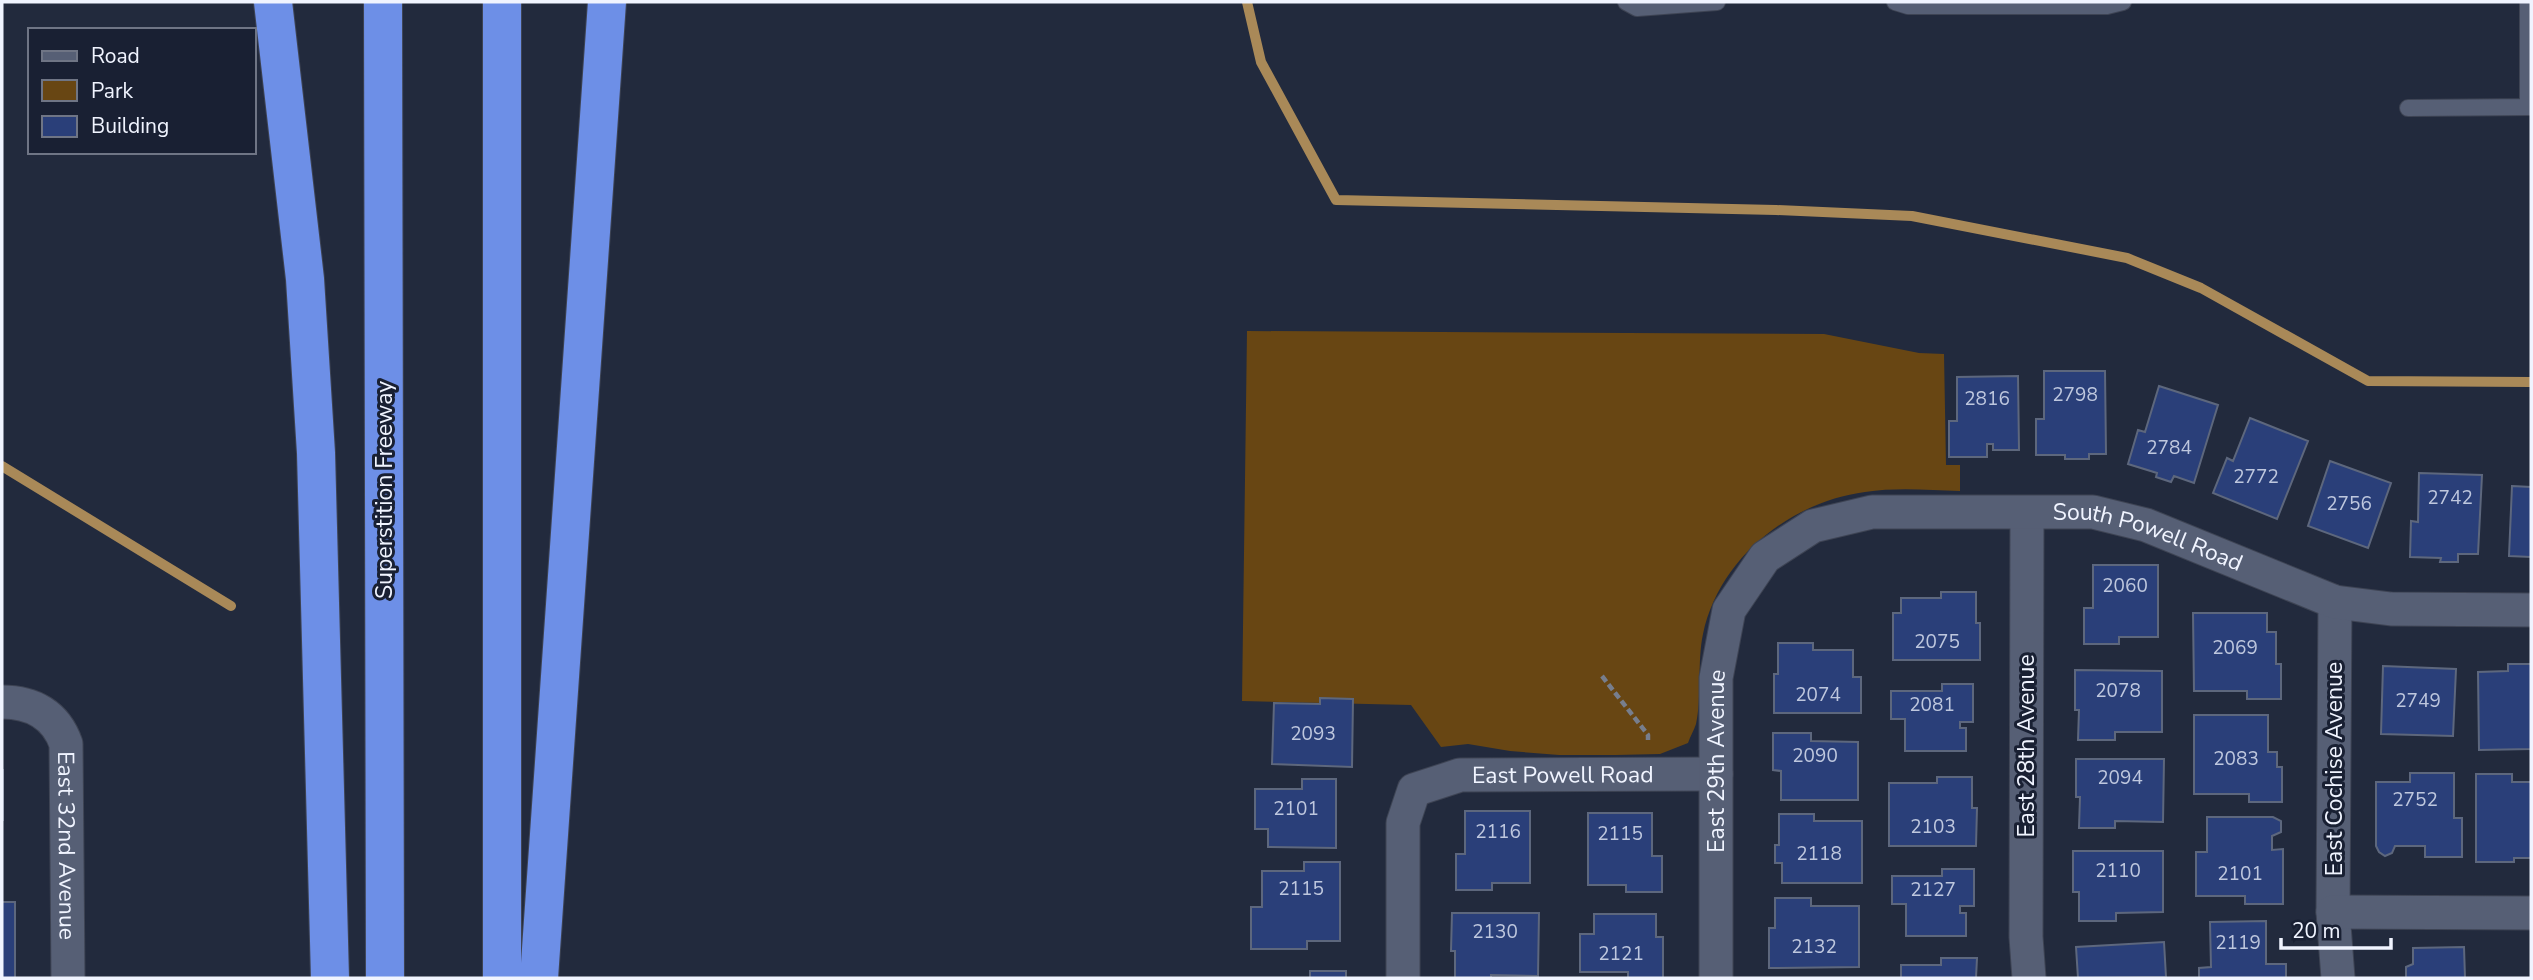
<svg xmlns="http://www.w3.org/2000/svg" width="2533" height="980" viewBox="0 0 2533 980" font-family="'Nunito Sans',sans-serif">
  <rect width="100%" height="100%" fill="#222a3d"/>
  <path fill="#684613" d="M1247 331 1824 334 1919 353 1944 354 1946 465H1960V491C1929 490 1896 487 1865 492 1790 502 1719 558 1703 634 1697 662 1702 698 1696 724 1694 730 1690 737 1688 743L1660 754 1616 755H1559L1510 751 1468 744 1441 747 1411 705 1242 701Z"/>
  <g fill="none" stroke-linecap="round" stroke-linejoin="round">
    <path stroke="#a98958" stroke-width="10" d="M1247 2 1261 62 1336 200 1776 210 1912 216 2127 258 2201 288 2368 381 2531 382
      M2 466 231 606"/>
  </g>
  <path fill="#2a3f79" stroke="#5d677d" stroke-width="2" d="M2044 371H2105L2106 454H2089V459H2065V455H2036V419H2044Z
    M2018 376 2019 450H1993V444H1987V457H1949V421H1957V377Z
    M2159 386 2218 405 2194 483 2174 476 2171 482 2156 477 2157 473 2128 464 2138 430 2145 432Z
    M2250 418 2308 441 2277 519 2213 493 2227 458 2233 461Z
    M2330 461 2391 483 2368 548 2308 526Z
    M2419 473 2482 475 2478 554H2458V562H2440L2441 558 2410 557 2411 521 2418 522Z
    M2512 486 2531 487V557L2509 556Z
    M2093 565H2158V637H2119V644H2084V608H2093Z
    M1941 592H1976V623H1980V660H1893V613H1901V598H1941Z
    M2193 613H2267V632H2276V664H2281V699H2247V691H2194Z
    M1778 643H1813V650H1853V677H1861V713H1774V674H1778Z
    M2508 664H2531V749L2479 750 2478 672 2508 671Z
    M2383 666 2456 669 2453 736 2381 734Z
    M2075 670 2162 671V732H2115V740H2078L2079 710H2075Z
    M1942 684H1973V722H1960V728H1966V751H1905V719H1891V691H1942Z
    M1320 698 1353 699 1352 767 1272 764 1274 703 1320 704Z
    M2194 715H2268V752H2277V767H2282V802H2249V794H2194Z
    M1773 733H1811V741L1858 742V800H1781V771L1773 770Z
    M2076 759H2164L2163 822 2115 821V828H2079L2080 797H2076Z
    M2 770H3V820H2Z
    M2410 773H2454V818H2462V857H2425V846H2395L2392 853 2385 856 2379 852 2376 846V782H2410Z
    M2476 774H2512V782H2531V858H2514V862H2476Z
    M1937 777H1972V808H1977L1976 846H1889V783H1937Z
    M1302 779H1336V848L1268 847V829H1255V789H1302Z
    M1465 811H1530V883H1492V890H1456V854H1465Z
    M1588 813H1652V856H1662V892H1626V885H1588Z
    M1779 814H1814V821H1862V883H1782V863H1775V845H1779Z
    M2207 817H2273L2281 821V832L2272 836V850L2283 849V904H2245V896H2196V852H2207Z
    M2073 851H2163V912L2116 913V921H2079V892H2073Z
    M1304 862H1340V941H1307V949H1251V907H1262V871H1304Z
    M1942 869H1974V906H1960V913H1966V936H1906V904H1892V876H1942Z
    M1775 898H1811V906H1859V967L1769 968V928H1775Z
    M2 902H15V978H2Z
    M1452 913H1539L1538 976 1491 975V978H1455V951H1451Z
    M1594 914H1656V937H1663V978H1628V972H1580V934H1594Z
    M2266 921V964H2286V978H2199V968L2211 967 2210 922Z
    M2164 942 2166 977 2078 978 2076 947Z
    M2464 947 2465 978H2406V967L2413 964V948Z
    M1941 958H1977L1976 978H1901V965H1941Z
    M1310 971H1346V978H1272H1310Z"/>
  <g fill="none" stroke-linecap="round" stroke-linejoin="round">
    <g stroke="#3e4454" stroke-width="18">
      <path id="lane" d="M1626 2 1637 8 1717 2
        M1895 2 1908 6H2107L2123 2
        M2528 2V107
        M2408 108 2531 107"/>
    </g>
    <g stroke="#3e4454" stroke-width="35">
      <g id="street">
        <path d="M2027 513 2026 937 2029 978"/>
        <path d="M2335 602 2333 912 2338 978"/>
        <path id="s1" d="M2 702C33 702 56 715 66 744L68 978"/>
        <path d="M2333 912 2531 913"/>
        <path id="s2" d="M1403 978V823L1414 790 1460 775 1716 774"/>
        <path id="s3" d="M1716 978V678L1729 610 1765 557 1813 526 1872 512H2093L2146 525 2335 602 2391 609 2531 610"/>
      </g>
    </g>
    <g stroke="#3e4454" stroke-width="40">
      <path id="highway" d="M273 2 305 279 316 453 330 978
        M383 2 385 978
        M502 2V978
        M539 978 607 2"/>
    </g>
    <path stroke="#777e8d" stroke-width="4.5" stroke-dasharray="7 3.5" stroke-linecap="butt" d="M1602 676 1648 735V740"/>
    <use href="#lane" stroke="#565f75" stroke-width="16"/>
    <use href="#street" stroke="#565f75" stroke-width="33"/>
    <use href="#highway" stroke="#6d8fe7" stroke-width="38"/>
  </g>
  <g text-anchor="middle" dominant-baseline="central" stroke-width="6" stroke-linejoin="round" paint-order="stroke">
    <g font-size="19" fill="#bec7de">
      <text x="2075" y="395">2798</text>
      <text x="1987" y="399">2816</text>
      <text x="2169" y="448">2784</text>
      <text x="2256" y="477">2772</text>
      <text x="2450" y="498">2742</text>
      <text x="2349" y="504">2756</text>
      <text x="2125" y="586">2060</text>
      <text x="1937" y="642">2075</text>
      <text x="2235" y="648">2069</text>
      <text x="2118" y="691">2078</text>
      <text x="1818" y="695">2074</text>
      <text x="2418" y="701">2749</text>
      <text x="1932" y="705">2081</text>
      <text x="1313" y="734">2093</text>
      <text x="1815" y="756">2090</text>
      <text x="2236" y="759">2083</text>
      <text x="2120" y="778">2094</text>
      <text x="2415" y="800">2752</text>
      <text x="1296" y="809">2101</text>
      <text x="1933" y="827">2103</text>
      <text x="1498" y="832">2116</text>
      <text x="1620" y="834">2115</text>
      <text x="1819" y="854">2118</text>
      <text x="2118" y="871">2110</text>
      <text x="2240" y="874">2101</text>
      <text x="1301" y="889">2115</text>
      <text x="1933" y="890">2127</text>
      <text x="1495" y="932">2130</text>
      <text x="2238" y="943">2119</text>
      <text x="1814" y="947">2132</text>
      <text x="1621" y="954">2121</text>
    </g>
    <g font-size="23" fill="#f0f4ff" stroke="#192033">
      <text transform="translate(384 490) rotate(-90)">Superstition Freeway</text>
      <text stroke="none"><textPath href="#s3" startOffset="831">South Powell Road</textPath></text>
      <text transform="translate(2026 746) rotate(-90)">East 28th Avenue</text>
      <text stroke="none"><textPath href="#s3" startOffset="217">East 29th Avenue</textPath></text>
      <text transform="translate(2334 769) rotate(-90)">East Cochise Avenue</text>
      <text stroke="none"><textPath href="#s2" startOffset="341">East Powell Road</textPath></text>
      <text stroke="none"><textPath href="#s1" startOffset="184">East 32nd Avenue</textPath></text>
    </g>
  </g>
  <rect width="2533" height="980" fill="none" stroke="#f0f4ff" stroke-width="7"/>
  <rect x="28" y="28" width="228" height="126" fill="#192033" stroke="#6f7585" stroke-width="2"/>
  <rect x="42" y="51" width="35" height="10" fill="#565f75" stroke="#6f7585" stroke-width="2"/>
  <text x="91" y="63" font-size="21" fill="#f0f4ff">Road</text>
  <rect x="42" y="80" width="35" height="21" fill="#684613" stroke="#6f7585" stroke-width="2"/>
  <text x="91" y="98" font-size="21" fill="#f0f4ff">Park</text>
  <rect x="42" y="116" width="35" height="21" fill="#2a3f79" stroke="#6f7585" stroke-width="2"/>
  <text x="91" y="133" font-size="21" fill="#f0f4ff">Building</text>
  <path d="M2281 938v10h110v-10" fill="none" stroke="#f0f4ff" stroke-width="3.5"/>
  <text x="2292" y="938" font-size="21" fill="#f0f4ff" stroke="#192033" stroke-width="5" paint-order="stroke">20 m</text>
</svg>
